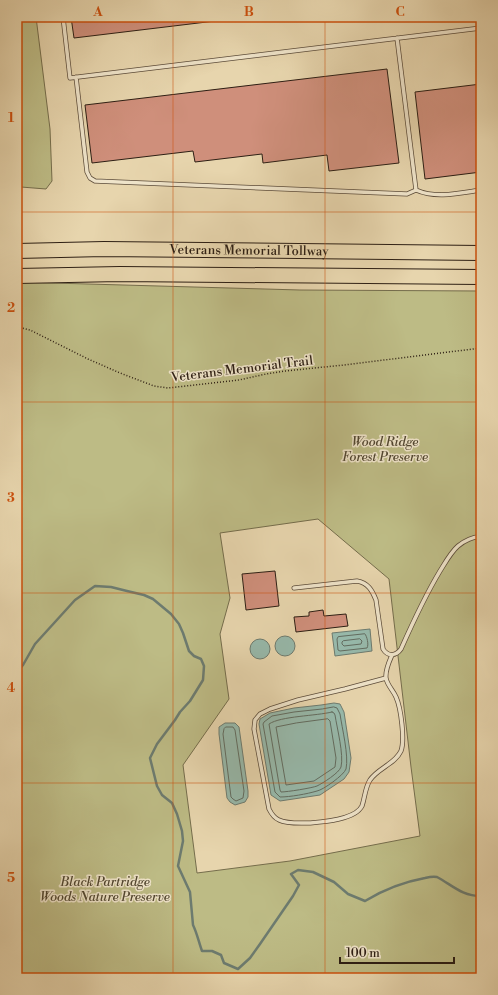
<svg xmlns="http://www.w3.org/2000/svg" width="498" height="995" viewBox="0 0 498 995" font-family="'Libre Bodoni',serif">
  <rect width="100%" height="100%" fill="#e7d5ad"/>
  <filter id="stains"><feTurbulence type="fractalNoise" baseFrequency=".005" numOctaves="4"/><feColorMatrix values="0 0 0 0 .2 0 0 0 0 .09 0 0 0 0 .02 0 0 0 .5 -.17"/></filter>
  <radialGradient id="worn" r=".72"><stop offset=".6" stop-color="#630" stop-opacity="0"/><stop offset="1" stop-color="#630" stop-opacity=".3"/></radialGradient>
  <path fill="#bdbb85" stroke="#756d4c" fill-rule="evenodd" d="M17 17H36L50 129 52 181 46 189 21 187 17 186Z
    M17 282 300 290 481 291V978H17ZM318 519 389 579 411 767 420 836 290 861 197 873 183 765 229 699 220 634 230 598 220 533Z"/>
  <path fill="#97b9ab" stroke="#6d7b6f" d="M370 629 372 651 335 656 332 633Z
    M275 646a10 10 0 1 1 20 0a10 10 0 1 1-20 0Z
    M250 649a10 10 0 1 1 20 0a10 10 0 1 1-20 0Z
    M334 703 340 704 344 712 351 758 349 772 344 779 320 795 280 801 271 795 259 724 260 719 270 713 294 708 321 705Z
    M225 723H235L239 727 248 791V797L245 802 235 805 230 802 227 798 219 734V727Z"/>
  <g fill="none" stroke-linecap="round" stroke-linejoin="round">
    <path stroke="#626c60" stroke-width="1" d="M365 634C367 636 369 645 367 648L340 651 338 650 337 639 338 637Z
      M360 639 362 641 361 644 344 646 342 644V642L343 641Z
      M334 707 337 708 340 714C342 728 349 756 346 769 344 775 323 790 317 791 307 794 290 797 280 797L275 792 263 724 264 722 272 716 294 712 322 709Z
      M332 712 334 713 335 715C337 728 344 755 341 767 339 773 323 783 317 786 312 788 287 792 281 792L280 790 269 724C281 716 316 716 332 712Z
      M328 719 330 721 336 758 335 767 314 781 286 785 276 727 296 723Z
      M226 727H233L235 730 244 791 243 798 236 801 233 799 231 797 223 734 224 729Z"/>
    <path stroke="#6d7b6f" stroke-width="2.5" d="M17 672 23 665 35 644 75 600 95 586 111 587 127 591 144 595 153 599 171 614 179 624 183 633 189 651 194 656 201 659 204 666 203 680 190 701 180 712 175 720 157 744 150 758 157 786 162 795 172 803 177 814 182 831 183 841 178 866 190 892 193 925C197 933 199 943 202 951H212L221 955 224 963 238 969 250 958 260 944 293 896 299 885 291 874 298 870 313 872 334 882 348 894 365 901C383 890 403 882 425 878 429 877 433 876 437 877 452 885 462 896 481 896"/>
  </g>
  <path fill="#cf8f7b" stroke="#2d1f14" d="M71 17H215V21L74 38Z
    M387 69 399 163 329 171 327 155 263 163 262 154 195 162 193 151 92 163 85 105Z
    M481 84V172L425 179 415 92Z
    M275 571 279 606 246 610 242 574Z
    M323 610 324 616 346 614 348 626 296 632 294 617 309 616V612Z"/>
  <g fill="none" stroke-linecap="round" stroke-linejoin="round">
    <g stroke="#5c4c3a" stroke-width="5">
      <path id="service" d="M63 17 70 78 481 28
        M397 38 416 190C436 199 460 193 481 190
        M76 77 87 172 90 178 95 181 407 194 416 190
        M294 588 357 581C368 583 372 590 376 600L383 649C388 657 396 656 401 649 413 622 425 596 440 571 445 563 451 552 458 546 464 541 474 536 481 537
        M386 678 345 689 298 700 270 709 260 714 255 720 254 729 269 809C271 813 274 818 279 820 287 824 300 823 309 823 322 822 355 820 362 806 365 797 365 788 370 780 378 768 395 764 401 751 405 740 401 708 396 697 393 690 387 685 386 678 385 670 389 662 392 655"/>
    </g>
    <g stroke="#2d1f14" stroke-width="16">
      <g id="motorway">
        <path id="s1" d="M17 251 104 249 481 253"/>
        <path d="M17 276 120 274 481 277"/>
      </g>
    </g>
    <path stroke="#2d1f14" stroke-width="1.5" stroke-dasharray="1 2" stroke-linecap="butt" d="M17 327 30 330 88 359 120 373 154 386 168 388 239 380 266 374 285 371 344 365 481 348"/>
    <use href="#service" stroke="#efe4ca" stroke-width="3.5"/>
    <use href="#motorway" stroke="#e7d5ad" stroke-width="14"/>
  </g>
  <path fill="none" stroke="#cc500d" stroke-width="1" stroke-opacity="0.55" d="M173 17V978M325 17V978M17 212H481M17 402H481M17 593H481M17 783H481"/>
  <g text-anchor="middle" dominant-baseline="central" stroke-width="3" stroke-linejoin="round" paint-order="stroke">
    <g font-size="13" fill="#2d1f14" stroke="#efe4ca">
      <text stroke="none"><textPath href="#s1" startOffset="232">Veterans Memorial Tollway</textPath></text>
      <text transform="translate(242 369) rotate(-7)">Veterans Memorial Trail</text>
    </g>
    <g font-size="13" font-style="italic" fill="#514630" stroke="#efe4ca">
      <text x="385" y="442">Wood Ridge<tspan x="385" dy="15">Forest Preserve</tspan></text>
      <text x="105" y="882">Black Partridge<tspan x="105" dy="15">Woods Nature Preserve</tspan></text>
    </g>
  </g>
  <rect width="498" height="995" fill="none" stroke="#e7d5ad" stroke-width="44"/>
  <path d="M340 957v6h114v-6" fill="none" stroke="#2d1f14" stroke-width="2"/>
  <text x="346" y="957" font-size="12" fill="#2d1f14" stroke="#efe4ca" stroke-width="3" paint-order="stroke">100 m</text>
  <rect x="22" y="22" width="454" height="951" fill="none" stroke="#cc500d" stroke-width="1.5"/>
  <g font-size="13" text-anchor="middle" font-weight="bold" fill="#cc500d">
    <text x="98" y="16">A</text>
    <text x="249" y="16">B</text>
    <text x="400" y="16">C</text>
    <text x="11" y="122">1</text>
    <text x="11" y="312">2</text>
    <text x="11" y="502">3</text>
    <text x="11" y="692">4</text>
    <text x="11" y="882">5</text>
  </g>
  <rect width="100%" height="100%" filter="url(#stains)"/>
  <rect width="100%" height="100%" fill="url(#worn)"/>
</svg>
